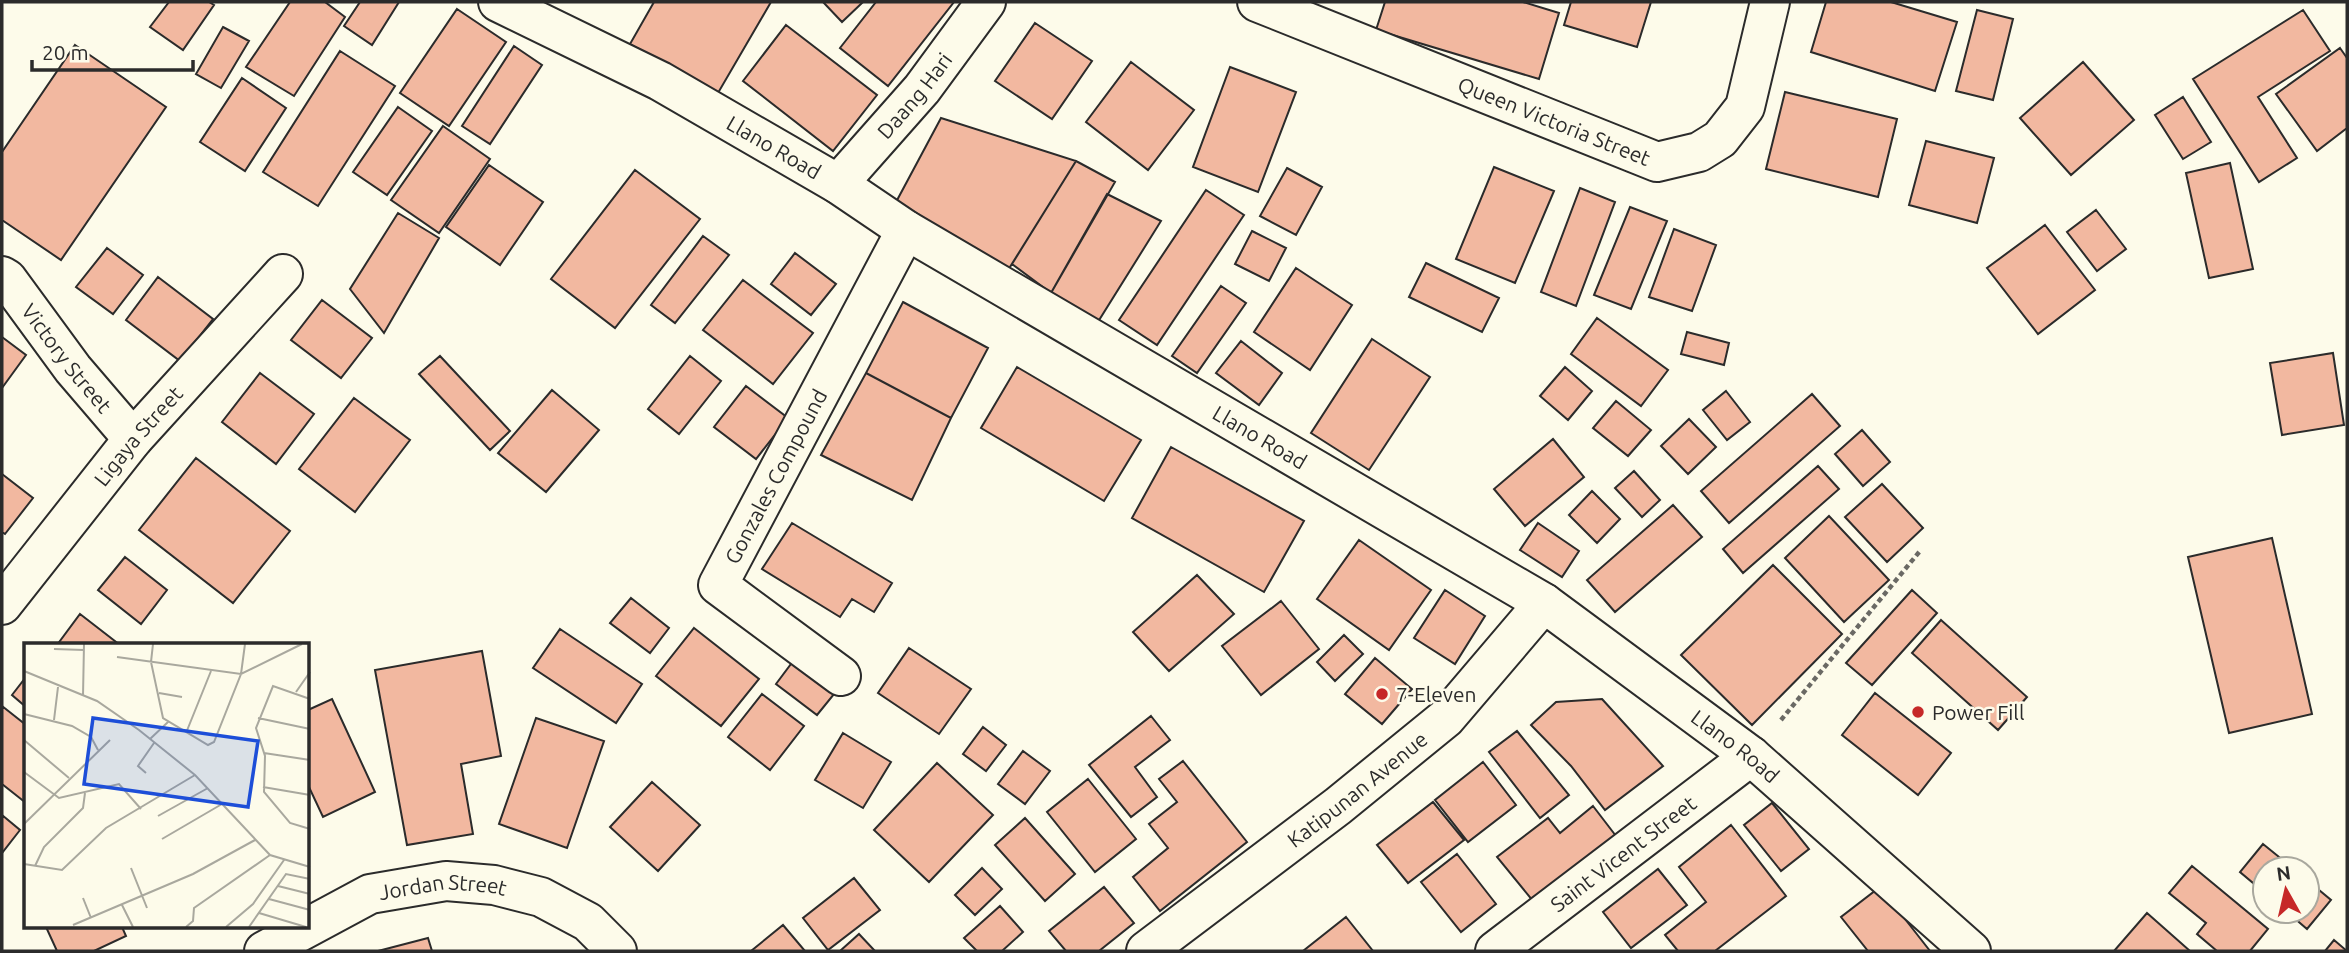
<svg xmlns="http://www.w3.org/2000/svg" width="2349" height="953" viewBox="0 0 2349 953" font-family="Ubuntu,sans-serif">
  <rect width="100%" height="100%" fill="#fdfbea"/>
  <path fill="#f2b8a0" stroke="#2b2b2b" stroke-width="2" d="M169 2H209L214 5 183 50 150 27Z
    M290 2H325L345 17 294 96 246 67Z
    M360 2H399L372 45 344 26Z
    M654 2H771L718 93 630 44Z
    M823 2H863L842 22Z
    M876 2H954L888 86 840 48Z
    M1385 2H1523L1559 13 1539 79 1376 30Z
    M1571 2H1651L1637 47 1564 25Z
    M1826 2H1891L1957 22 1935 91 1811 52Z
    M457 9 506 42 449 126 400 93Z
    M1977 10 2013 19 1993 100 1956 91Z
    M2303 10 2330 51 2258 97 2297 158 2259 182 2193 79Z
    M1035 23 1092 61 1052 119 995 81Z
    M786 25 877 95 833 151 743 81Z
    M223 27 249 41 221 88 196 74Z
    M75 45 166 107 61 260 2 220V152Z
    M514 46 542 65 490 144 462 126Z
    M2340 48 2347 58V128L2317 151 2276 94Z
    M340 51 395 86 318 206 263 172Z
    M1131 62 1194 110 1148 170 1086 122Z
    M2083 62 2134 120 2071 175 2020 118Z
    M1230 67 1296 92 1258 192 1193 167Z
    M242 78 286 108 245 171 200 142Z
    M1785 92 1897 119 1878 197 1766 169Z
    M2183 97 2211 142 2183 159 2155 115Z
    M398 107 432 131 387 195 353 172Z
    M941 118 1076 161 1005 275 895 204Z
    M443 126 490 159 439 233 391 200Z
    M1926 141 1994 158 1977 223 1909 205Z
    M1076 161 1115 182 1051 293 1012 264Z
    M2230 163 2253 269 2209 278 2186 173Z
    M489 165 543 202 500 265 446 227Z
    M1494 167 1554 191 1515 283 1456 259Z
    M1287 168 1322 187 1296 235 1260 216Z
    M635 170 700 219 615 328 551 279Z
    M1580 188 1615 202 1576 306 1541 292Z
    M1206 190 1244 215 1157 345 1119 320Z
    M1107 194 1161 221 1096 325 1051 293Z
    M1630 207 1667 221 1631 309 1594 295Z
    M2096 210 2126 249 2097 271 2067 232Z
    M398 213 439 238 384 333 350 289Z
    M2045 225 2095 290 2038 334 1987 268Z
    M1674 229 1716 245 1692 311 1649 297Z
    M1252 231 1286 248 1269 281 1235 264Z
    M703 236 729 255 675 323 651 305Z
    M107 248 143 275 113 314 76 287Z
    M795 253 836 284 811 315 771 284Z
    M1426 263 1499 298 1482 332 1409 297Z
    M1296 268 1352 305 1310 370 1254 332Z
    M158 277 213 319 180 361 126 320Z
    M743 280 813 333 773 384 703 330Z
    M1221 286 1246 303 1197 373 1172 356Z
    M322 300 372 338 341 378 291 340Z
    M903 302 988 348 951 418 866 373Z
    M1597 318 1668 370 1641 406 1571 354Z
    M1687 332 1729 343 1724 365 1681 354Z
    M2 337 26 355 2 388Z
    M1372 339 1430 377 1369 470 1311 433Z
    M1241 341 1282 373 1259 405 1216 373Z
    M2333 353 2344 425 2282 435 2270 363Z
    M440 356 510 431 490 450 419 374Z
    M690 356 721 381 679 434 648 409Z
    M1017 367 1141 440 1104 501 981 428Z
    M1565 367 1592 391 1568 420 1540 396Z
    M260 373 314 414 276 464 222 422Z
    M866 373 951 418 912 500 821 455Z
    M746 386 788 418 756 459 714 427Z
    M552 390 599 430 546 492 498 453Z
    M1726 391 1750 422 1727 440 1703 410Z
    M1812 394 1840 426 1729 523 1701 491Z
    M354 398 410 440 355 512 299 469Z
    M1616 401 1651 430 1628 456 1593 428Z
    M1689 419 1716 447 1688 474 1661 446Z
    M1862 430 1890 462 1863 486 1835 454Z
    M1553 439 1584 477 1525 526 1494 489Z
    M1171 447 1304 521 1264 592 1132 518Z
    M196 458 290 531 233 603 139 530Z
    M1818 466 1839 489 1743 573 1723 549Z
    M1634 471 1660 500 1642 517 1615 488Z
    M2 474 33 498 5 534 2 532Z
    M1882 484 1923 528 1887 562 1845 517Z
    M1592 491 1620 519 1597 543 1569 515Z
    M1673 505 1702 537 1615 612 1587 580Z
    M1829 516 1889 580 1844 622 1785 558Z
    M792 523 892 583 874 612 852 599 840 617 762 569Z
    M1538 523 1579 551 1562 577 1520 550Z
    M2272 538 2312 714 2229 733 2188 557Z
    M1359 540 1431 590 1389 650 1317 599Z
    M125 557 167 590 141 624 98 590Z
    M1773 565 1842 634 1752 725 1681 655Z
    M1197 575 1234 614 1169 671 1133 632Z
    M1445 590 1485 616 1455 664 1414 638Z
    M1912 590 1937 613 1872 685 1846 663Z
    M631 598 669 628 650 653 610 623Z
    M1281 601 1319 649 1261 695 1222 646Z
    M80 614 120 645H57Z
    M1941 620 2027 697 1998 730 1912 653Z
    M694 628 759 679 721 726 656 676Z
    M560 629 642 684 616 723 533 668Z
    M1344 635 1363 654 1335 681 1317 662Z
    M909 648 971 689 939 734 878 693Z
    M482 651 501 756 461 764 473 834 407 845 375 670Z
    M797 656 839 688 817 715 776 684Z
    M1375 658 1412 689 1382 724 1345 694Z
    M26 677V707L12 695Z
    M1875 693 1951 753 1918 795 1842 735Z
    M762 694 804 726 770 770 728 737Z
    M332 699 375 792 323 817 308 785V710Z
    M1602 699 1663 766 1605 810 1571 766 1531 725 1556 702Z
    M2 706 26 725V803L2 784Z
    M1151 716 1170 740 1135 767 1157 797 1131 817 1089 765Z
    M536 718 604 741 567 848 499 824Z
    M983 727 1006 745 986 771 963 754Z
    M1517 731 1569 795 1540 818 1489 752Z
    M843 733 891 762 863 808 815 780Z
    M1023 751 1050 771 1025 804 998 784Z
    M1183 761 1247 842 1160 911 1133 877 1168 848 1149 824 1177 802 1159 779Z
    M1483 762 1516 805 1468 842 1435 800Z
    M937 763 993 815 929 882 874 830Z
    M1088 779 1136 839 1095 872 1047 812Z
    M652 782 700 825 658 871 610 827Z
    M1433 802 1464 840 1408 883 1377 845Z
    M1772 803 1809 849 1781 871 1744 825Z
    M1593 806 1616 836 1533 901 1497 857 1548 818 1560 833Z
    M2 815 20 830 2 853Z
    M1025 818 1075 874 1045 901 995 845Z
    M1731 825 1786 896 1715 951H1678L1665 935 1706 902 1679 867Z
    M2263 844 2294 869H2265V893L2240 872Z
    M1457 854 1496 904 1461 932 1421 882Z
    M2192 866 2268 929 2250 951H2217L2197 934 2206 923 2169 893Z
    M982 868 1002 889 975 915 955 895Z
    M1658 869 1687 905 1631 948 1603 912Z
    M854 878 880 910 828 950 803 918Z
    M2307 880 2331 900 2307 929 2286 911H2307Z
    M1104 887 1134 923 1099 951H1066L1049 931Z
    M1880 887 1930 951H1868L1841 917Z
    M1000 906 1023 932 1002 951H977L964 938Z
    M2147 913 2190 951H2114Z
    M1346 917 1373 951H1303Z
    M783 925 805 951H751Z
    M46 927H122L126 936 94 951H57Z
    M859 934 875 951H840Z
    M428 938 432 951H378Z
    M2334 940 2347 951H2325Z"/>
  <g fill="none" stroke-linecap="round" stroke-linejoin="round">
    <g stroke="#2b2b2b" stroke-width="42">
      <g id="minor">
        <path id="s1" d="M1257 2 1657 162 1699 152 1720 139 1745 107 1770 2"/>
        <path id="s2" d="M838 184 922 89 986 2"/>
        <path id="s3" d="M2 276 7 279 73 369 133 439"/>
        <path id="s4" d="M2 605 133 439 283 274"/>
        <path id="s5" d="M841 676 718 585 906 230"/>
        <path id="s6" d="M264 951 370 894 446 881 494 885 541 897 588 922 617 951"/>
        <path id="s7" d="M1146 951 1338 806 1446 718 1544 603"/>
        <path id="s8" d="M1495 951 1751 756"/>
      </g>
    </g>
    <g stroke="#2b2b2b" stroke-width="42">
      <g id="major">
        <path id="s9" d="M498 2 660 81 838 184 906 230 1544 603 1751 756 1971 951"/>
      </g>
    </g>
    <path stroke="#6a6964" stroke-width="4.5" stroke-dasharray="5 3.5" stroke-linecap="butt" d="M1781 720 1920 551"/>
    <use href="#minor" stroke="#fdfbea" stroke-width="38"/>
    <use href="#major" stroke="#fdfbea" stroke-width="38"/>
  </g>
  <g fill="#c62828" stroke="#fdfbea" stroke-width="2.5">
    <circle cx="1382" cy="694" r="7"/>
    <circle cx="1918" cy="712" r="7"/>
  </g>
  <g text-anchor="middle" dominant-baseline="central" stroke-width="5" stroke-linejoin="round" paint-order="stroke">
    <g font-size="21" fill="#2b2b2b" stroke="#fdfbea">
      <text stroke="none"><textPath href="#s2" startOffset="117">Daang Hari</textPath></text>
      <text stroke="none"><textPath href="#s1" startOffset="320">Queen Victoria Street</textPath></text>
      <text stroke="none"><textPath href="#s9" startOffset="312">Llano Road</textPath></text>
      <text stroke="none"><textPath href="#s3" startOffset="105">Victory Street</textPath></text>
      <text stroke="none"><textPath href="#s4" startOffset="217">Ligaya Street</textPath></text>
      <text stroke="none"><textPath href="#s9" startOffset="878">Llano Road</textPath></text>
      <text stroke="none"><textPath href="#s5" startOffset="276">Gonzales Compound</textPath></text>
      <text stroke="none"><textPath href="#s9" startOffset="1446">Llano Road</textPath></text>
      <text stroke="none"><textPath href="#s7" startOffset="266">Katipunan Avenue</textPath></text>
      <text stroke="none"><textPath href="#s8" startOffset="161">Saint Vicent Street</textPath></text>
      <text stroke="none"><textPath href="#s6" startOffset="194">Jordan Street</textPath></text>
    </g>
    <g font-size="21" fill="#2b2b2b" stroke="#fdfbea" text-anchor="start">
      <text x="1396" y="694">7-Eleven</text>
      <text x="1932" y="712">Power Fill</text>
    </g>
  </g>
  <g transform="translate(24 643)">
    <rect width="285" height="285" fill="#fdfbea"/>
    <path fill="none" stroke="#a9a89e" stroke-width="2" d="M129 1 127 19 139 75 184 102 190 99 217 31 221 1M30 6 60 7M93 14 217 31 278 1M0 28 73 58 115 87 171 132 246 212 286 224M272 49 286 29M135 50 158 54M59 53 60 1M286 56 249 43 232 85 241 113 240 149 266 180 286 186M0 71 48 83 67 94 74 107M234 75 286 86M30 77 34 44M162 90 187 28M126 96 144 79M0 97 45 135M240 110 286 117M0 129 35 155 95 141 117 166M122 130 114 123 130 100M239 144 286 152M134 173 184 145M0 181 86 97M138 196 198 161M0 221 38 227 82 185 171 132M11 223 20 204 59 165 61 150M107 225 123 265M254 243 286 251M59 255 67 275M245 256 286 267M98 262 109 284M235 270 282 284M49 282 169 231 231 197M162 284 169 278 170 265 246 212M202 284 229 261 260 217M225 284 262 231 286 236"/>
    <path fill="#1d4ed8" fill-opacity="0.15" stroke="#1d4ed8" stroke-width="3.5" d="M69 75 234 98 224 164 60 141Z"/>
    <rect width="285" height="285" fill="none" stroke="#2b2b2b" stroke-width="3.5"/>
  </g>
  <rect width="2349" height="953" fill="none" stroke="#2b2b2b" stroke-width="7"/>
  <g transform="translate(2286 890) rotate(352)"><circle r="33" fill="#fdfbea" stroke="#a9a89e" stroke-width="2"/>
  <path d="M0-5L12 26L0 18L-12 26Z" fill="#c62828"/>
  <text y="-10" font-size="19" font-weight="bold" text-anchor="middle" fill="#2b2b2b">N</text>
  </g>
  <path d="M32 60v10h161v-10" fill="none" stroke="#2b2b2b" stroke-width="3.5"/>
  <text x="42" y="60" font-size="21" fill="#2b2b2b" stroke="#fdfbea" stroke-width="5" paint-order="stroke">20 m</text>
</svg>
